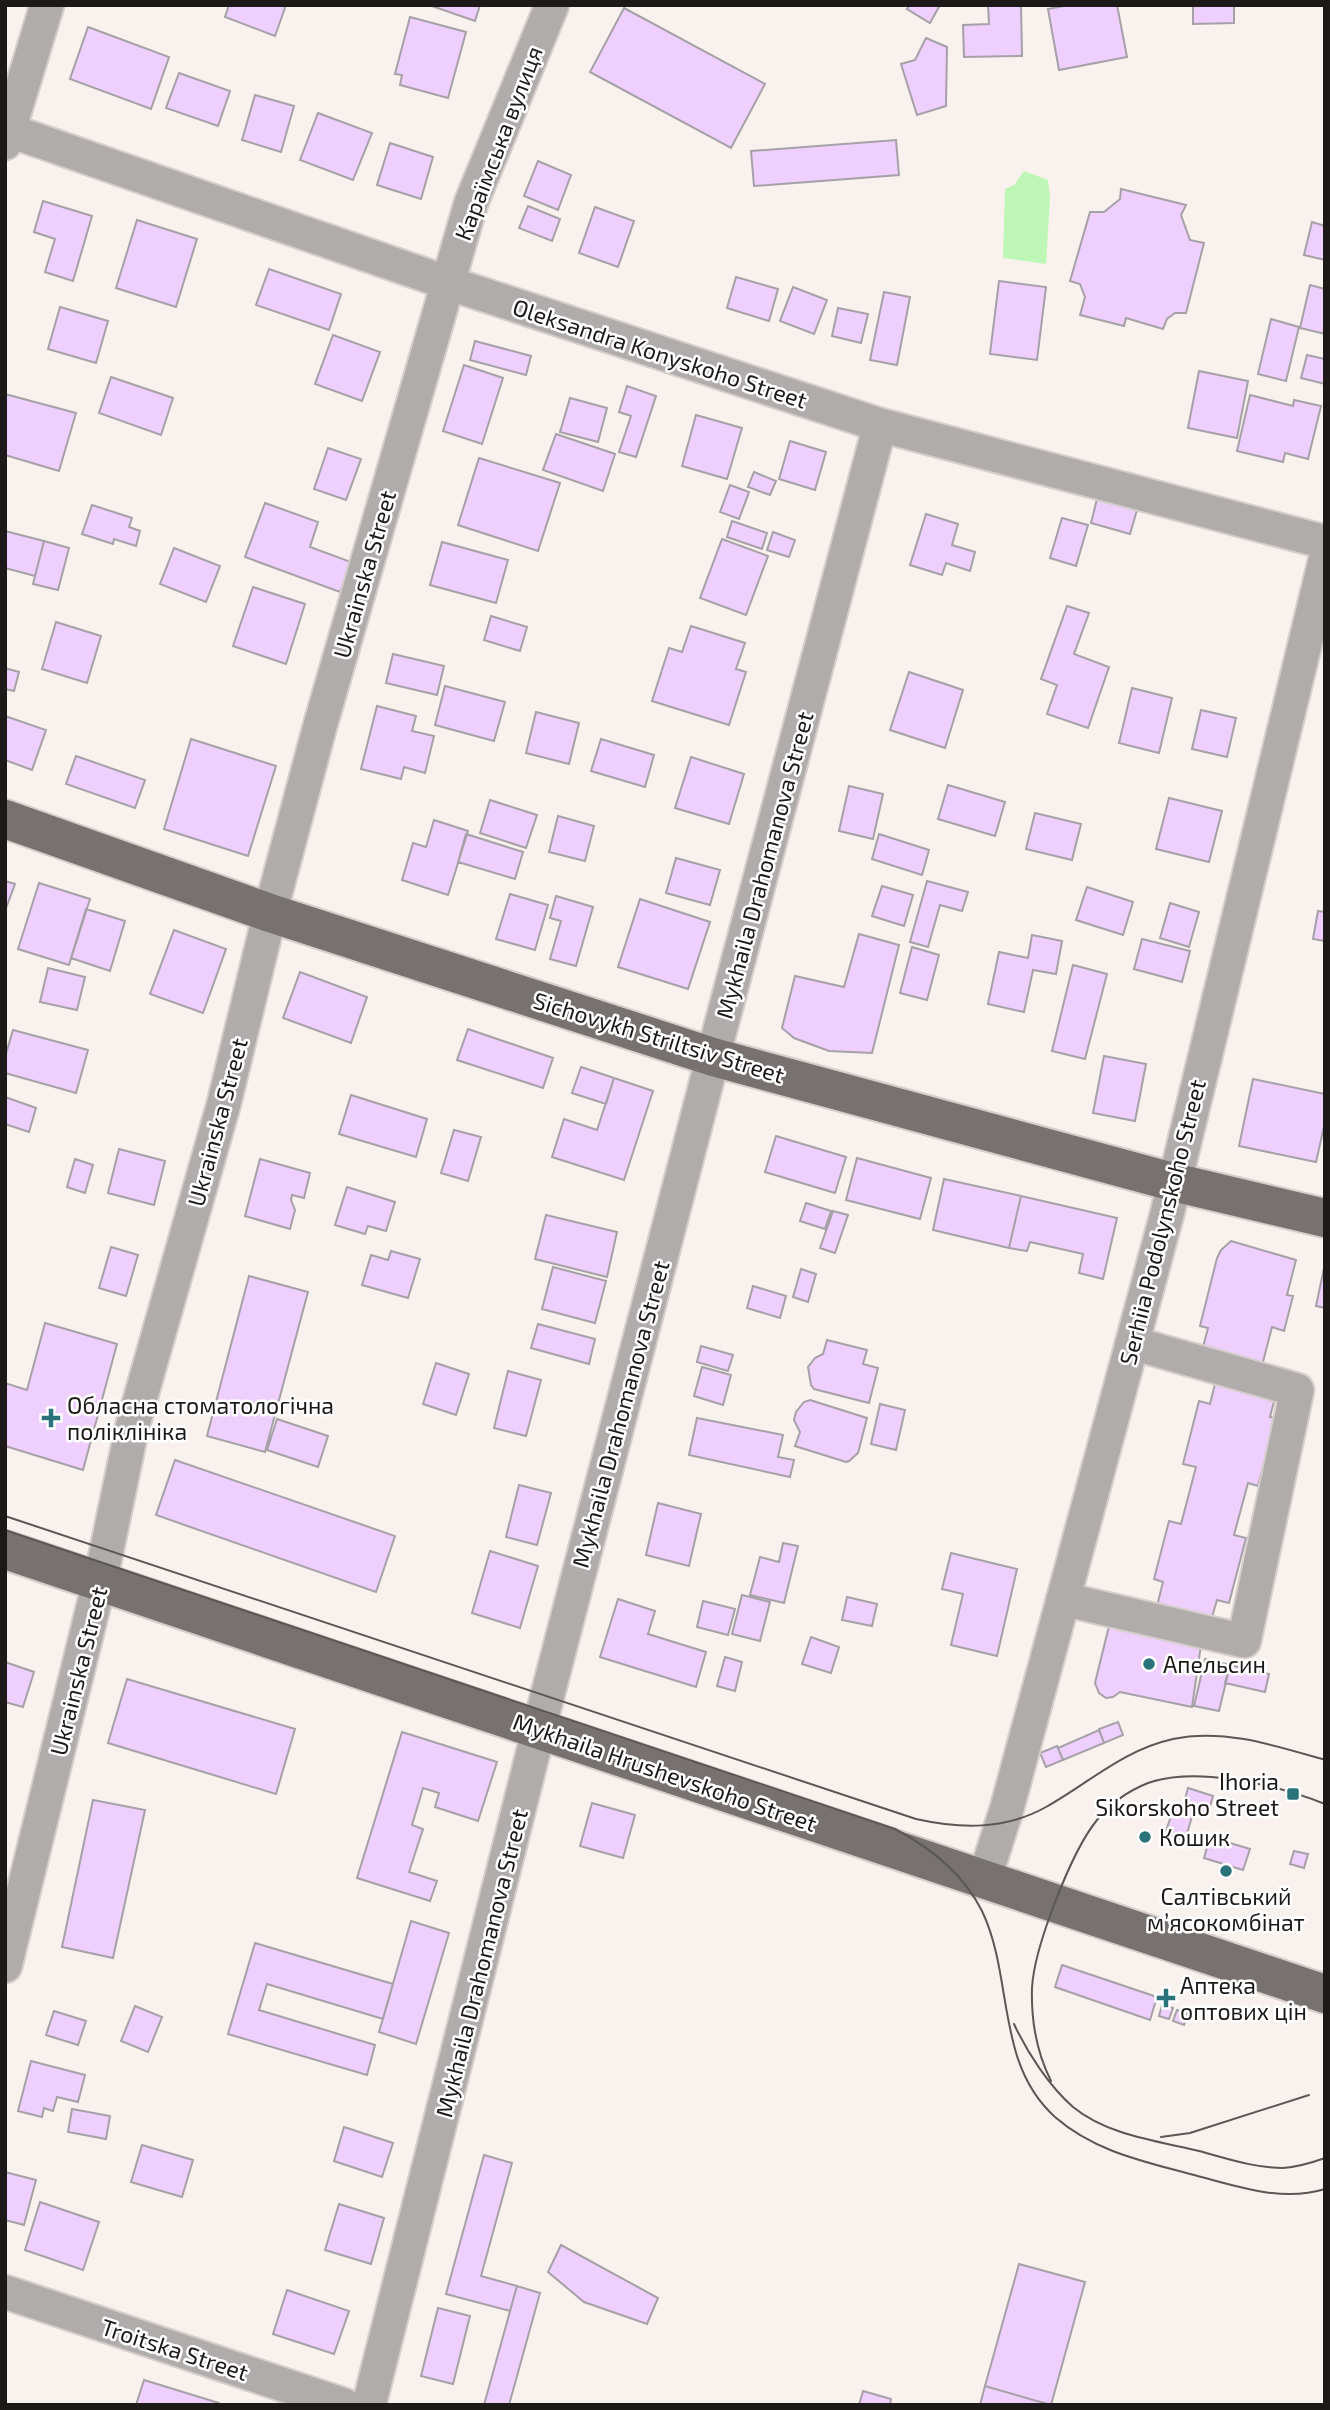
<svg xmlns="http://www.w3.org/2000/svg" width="1330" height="2410" viewBox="0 0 1330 2410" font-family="'Exo 2',sans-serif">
  <rect width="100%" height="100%" fill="#f9f1ed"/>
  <path fill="#bef7b5" d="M1024 171 1048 180 1050 198 1046 264 1003 258 1005 189 1014 185Z"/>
  <path fill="#efcffd" stroke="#a5a1a7" stroke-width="2" d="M229 5H286L275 36 225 17Z
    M429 5H480L475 21Z
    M909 5H940L930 23 907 9Z
    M988 5H1021L1022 56 964 57 963 25 989 24Z
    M1069 5H1117L1127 57 1059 70 1048 9Z
    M1193 5H1234V23L1193 24Z
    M624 8 765 84 731 148 590 72Z
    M410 17 466 32 448 98 400 85 402 75 395 74Z
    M88 27 169 57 151 109 70 79Z
    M926 38 947 47 946 106 917 115 901 64 915 60Z
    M179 73 230 91 218 126 166 108Z
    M255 95 294 106 281 152 242 140Z
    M318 113 372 133 353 180 300 160Z
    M896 140 899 175 754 186 751 151Z
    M390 143 433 157 421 199 377 185Z
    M538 161 571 175 558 210 524 196Z
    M1121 189 1186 205 1181 215 1190 240 1204 243 1186 313H1175L1167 319 1163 329 1126 318 1124 326 1080 315 1085 297 1080 284 1070 281 1090 212H1104L1120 199Z
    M43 201 92 216 73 281 45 272 55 239 34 232Z
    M528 206 560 219 552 241 519 228Z
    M595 207 634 221 618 267 579 253Z
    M137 220 197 239 176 307 116 288Z
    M1312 222 1325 226V260L1304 255Z
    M269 269 341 294 329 330 256 305Z
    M736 277 778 289 769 321 727 308Z
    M999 281 1046 287 1037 360 990 354Z
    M1310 285 1325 289V334L1300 328Z
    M793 287 827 300 814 334 780 321Z
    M884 292 910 297 897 365 870 360Z
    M60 307 108 321 96 363 48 349Z
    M838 308 868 314 861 343 832 336Z
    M1271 319 1299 327 1286 381 1258 374Z
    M333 335 380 352 362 401 315 384Z
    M475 341 531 356 526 375 470 360Z
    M1307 355 1325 359V384L1301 378Z
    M464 365 503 378 482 444 443 431Z
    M1199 371 1248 381 1237 438 1188 428Z
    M111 377 173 398 161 435 99 413Z
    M627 386 656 396 636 457 619 452 631 416 619 412Z
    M5 394 76 413 59 471 5 455Z
    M1250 395 1293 406 1294 400 1321 406 1308 459 1285 453 1283 462 1237 451Z
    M570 398 607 408 598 442 560 432Z
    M696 415 742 428 727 479 682 466Z
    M556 434 615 454 603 491 543 470Z
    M790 441 826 452 815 490 779 479Z
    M328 448 361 459 346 500 314 489Z
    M479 458 560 483 538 551 458 525Z
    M754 472 776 481 770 495 748 487Z
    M730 485 749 492 739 519 720 512Z
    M1097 499 1137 510 1130 534 1091 523Z
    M265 503 318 522 310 547 351 562 340 592 245 557Z
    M92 505 132 518 129 527 140 531 136 546 114 539 113 544 82 534Z
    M926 514 958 524 952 545 975 552 970 571 946 563 942 575 910 565Z
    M1062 518 1088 525 1076 566 1050 558Z
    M732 521 767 533 762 549 727 537Z
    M5 531 44 541 35 576 5 568Z
    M773 532 795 540 789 557 767 550Z
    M722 539 768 556 746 615 700 598Z
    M44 541 69 548 58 590 33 584Z
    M442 542 508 560 496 603 430 585Z
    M174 548 220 566 206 602 160 584Z
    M253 587 305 604 286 664 233 646Z
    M1067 606 1089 613 1074 654 1109 667 1088 728 1047 714 1057 685 1041 679Z
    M491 616 527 627 520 651 484 640Z
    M56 622 101 636 87 683 42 669Z
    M691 626 745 643 736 669 746 672 729 725 652 701 669 648 682 652Z
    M393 654 444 666 437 695 386 683Z
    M5 668 19 672 14 691 5 689Z
    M909 672 963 690 945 748 890 730Z
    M445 686 505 702 494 741 435 725Z
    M1132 688 1172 698 1159 753 1119 743Z
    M377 706 416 716 412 731 434 736 425 773 404 767 401 779 361 769Z
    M1201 710 1236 718 1227 757 1192 749Z
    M536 712 579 723 569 764 526 753Z
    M5 716 46 730 32 770 5 760Z
    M191 739 276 766 248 856 164 829Z
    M601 739 654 755 645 787 591 771Z
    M76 756 145 780 135 808 66 784Z
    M691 757 744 774 729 824 675 808Z
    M948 785 1005 802 995 836 938 819Z
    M849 786 883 794 873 839 839 831Z
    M1169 798 1222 811 1209 862 1156 849Z
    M490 800 537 815 526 848 480 833Z
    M1035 813 1081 824 1072 860 1026 849Z
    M558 816 594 826 585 861 549 852Z
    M434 820 468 831 448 895 402 880 413 843 426 847Z
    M466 834 523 852 515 879 458 862Z
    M879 834 929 850 922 875 872 859Z
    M676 858 720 870 710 905 666 893Z
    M5 881 15 884 5 911Z
    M927 881 968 892 962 911 940 905 928 947 910 942Z
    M39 883 90 899 69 965 18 949Z
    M882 886 913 895 904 926 872 916Z
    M1087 887 1133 902 1123 935 1076 920Z
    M510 894 548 905 535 950 496 939Z
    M556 896 593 907 576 966 550 959 561 921 550 918Z
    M640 899 710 922 688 989 618 967Z
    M1170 903 1199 912 1189 947 1160 938Z
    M86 909 125 921 110 971 71 958Z
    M1318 911 1325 912V941L1313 939Z
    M174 930 226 949 203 1013 150 994Z
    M859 934 899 945 872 1053 829 1051 794 1038 782 1028 795 976 844 987Z
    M1032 935 1062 941 1056 974 1033 970 1024 1012 988 1004 999 952 1028 958Z
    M1142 939 1190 951 1182 982 1134 969Z
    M912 947 939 955 927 1000 900 993Z
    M1073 965 1107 974 1085 1059 1052 1051Z
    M48 968 85 977 77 1010 40 1002Z
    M300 972 367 997 351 1043 283 1018Z
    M468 1029 553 1058 543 1088 457 1060Z
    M13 1030 88 1050 76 1093 5 1073V1057Z
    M1104 1056 1146 1064 1135 1121 1093 1113Z
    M581 1067 614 1078 606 1104 572 1093Z
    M614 1078 653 1091 624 1180 552 1157 564 1119 597 1130Z
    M1253 1079 1325 1094V1122L1316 1162 1239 1146Z
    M351 1095 427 1119 416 1157 339 1134Z
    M5 1097 36 1108 29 1132 5 1124Z
    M454 1130 481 1137 468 1181 441 1173Z
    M776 1136 846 1157 835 1193 765 1172Z
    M119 1149 165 1161 154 1205 108 1193Z
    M857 1158 931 1178 920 1219 846 1200Z
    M75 1159 93 1165 85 1193 67 1187Z
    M260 1159 310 1173 304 1198 292 1195 291 1200 295 1210 290 1229 245 1216Z
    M944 1179 1021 1196 1009 1248 933 1230Z
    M347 1187 395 1202 386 1231 368 1226 365 1234 335 1225Z
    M1021 1196 1117 1218 1103 1279 1079 1273 1083 1254 1030 1242 1027 1251 1009 1248Z
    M806 1203 831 1211 825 1229 800 1221Z
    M833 1211 848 1215 835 1253 820 1248Z
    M546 1215 617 1232 607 1277 535 1259Z
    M1231 1241 1296 1260 1287 1295 1293 1296 1284 1331 1272 1327 1257 1385 1277 1390 1270 1417 1276 1418 1258 1486 1248 1483 1234 1535 1246 1538 1229 1603 1217 1600 1210 1624 1156 1610 1163 1582 1154 1579 1169 1521 1181 1524 1196 1467 1183 1464 1199 1401 1210 1404 1222 1356 1202 1351 1208 1328 1200 1326 1217 1258 1221 1250Z
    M111 1247 138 1255 126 1296 99 1288Z
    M391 1251 420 1259 408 1298 362 1285 371 1255 388 1260Z
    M553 1267 606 1281 595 1323 542 1309Z
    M1324 1268H1325V1308L1316 1306Z
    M801 1269 816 1274 808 1302 793 1297Z
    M249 1276 308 1292 265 1452 207 1436Z
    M753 1286 786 1296 780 1318 747 1308Z
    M45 1323 117 1344 83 1470 5 1446V1383L27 1390Z
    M538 1324 595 1339 589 1364 531 1348Z
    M827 1340 867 1350 863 1364 878 1368 869 1403 814 1389 811 1385 808 1367 815 1358 823 1354Z
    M701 1346 733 1355 728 1371 697 1362Z
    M436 1363 469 1374 456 1415 423 1404Z
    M702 1367 731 1375 723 1405 694 1396Z
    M508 1371 541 1380 526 1436 494 1428Z
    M810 1400 867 1418 858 1453 849 1461 846 1462 795 1446 800 1432 794 1420 796 1412 804 1402Z
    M880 1404 905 1410 896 1450 871 1444Z
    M697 1418 783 1435 778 1457 794 1460 790 1477 689 1455Z
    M277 1419 328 1436 318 1467 267 1450Z
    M175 1460 395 1536 376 1592 156 1515Z
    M519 1485 551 1493 537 1545 506 1537Z
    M658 1503 701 1514 689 1566 646 1555Z
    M783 1543 798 1546 784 1603 750 1595 760 1557 779 1562Z
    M490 1551 538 1566 520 1628 472 1613Z
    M951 1553 1017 1569 997 1656 951 1645 963 1594 942 1589Z
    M742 1595 770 1602 760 1641 732 1634Z
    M847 1597 877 1604 872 1626 842 1620Z
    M618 1599 655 1611 648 1634 706 1652 696 1687 600 1657Z
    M703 1601 735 1609 728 1635 697 1627Z
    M1110 1622 1201 1645 1192 1707 1120 1692 1113 1697 1106 1698 1099 1693 1095 1683Z
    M811 1637 839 1647 831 1673 802 1664Z
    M725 1657 742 1662 735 1691 717 1686Z
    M1205 1659 1230 1665 1219 1711 1194 1706Z
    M5 1662 34 1672 23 1707 5 1702Z
    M1230 1665 1269 1674 1265 1692 1225 1683Z
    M127 1679 295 1729 276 1794 108 1743Z
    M1118 1722 1123 1735 1104 1743 1099 1729Z
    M1099 1730 1104 1743 1063 1760 1058 1748Z
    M402 1732 497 1762 478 1821 435 1807 439 1793 423 1788 412 1825 423 1829 409 1872 437 1881 430 1901 357 1878Z
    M1057 1746 1063 1760 1046 1767 1040 1753Z
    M1188 1788 1213 1796 1208 1814 1183 1806Z
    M93 1800 145 1810 113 1958 62 1947Z
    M592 1803 635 1815 623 1858 580 1846Z
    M1175 1804 1194 1810 1185 1840 1165 1834Z
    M1210 1837 1250 1849 1243 1870 1204 1858Z
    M1294 1851 1308 1854 1304 1868 1290 1864Z
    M411 1921 449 1933 416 2044 379 2032Z
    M255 1943 393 1984 383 2019 267 1984 259 2010 375 2045 367 2075 228 2034Z
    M1062 1965 1157 1997 1150 2020 1055 1987Z
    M1162 2005 1173 2008 1169 2019 1159 2016Z
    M135 2006 162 2017 148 2052 121 2041Z
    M1177 2010 1188 2014 1184 2025 1173 2021Z
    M54 2011 86 2021 78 2045 46 2035Z
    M31 2061 85 2075 78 2102 57 2097 53 2111 44 2108 42 2117 18 2111Z
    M72 2109 110 2116 106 2139 68 2132Z
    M344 2127 393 2143 382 2177 334 2161Z
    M142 2145 193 2160 182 2197 131 2182Z
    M484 2155 512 2163 481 2276 517 2286 510 2311 446 2294Z
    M5 2172 36 2180 24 2225 5 2220Z
    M40 2202 99 2222 83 2270 25 2250Z
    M339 2204 384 2218 371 2264 325 2250Z
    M561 2245 658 2298 647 2324 584 2302 548 2272Z
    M1019 2264 1085 2282 1051 2405 985 2386Z
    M517 2286 540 2293 509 2405H484Z
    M287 2290 349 2311 334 2354 273 2334Z
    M438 2308 470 2316 453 2384 421 2376Z
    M144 2380 219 2403V2405H136Z
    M985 2386 1051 2405H980Z
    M863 2391 891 2399 890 2405H859Z"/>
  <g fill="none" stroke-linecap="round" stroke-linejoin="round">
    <g stroke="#d6cecb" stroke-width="37">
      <path id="minor" d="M5 129 448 283 880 425 1325 542
        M5 143 47 5
        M1063 1599 1244 1641 1297 1390 1132 1343
        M984 1880 1007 1808 1167 1214 1325 561
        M5 1966 104 1563 132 1428 224 1103 270 913 320 726 471 203 552 5
        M5 2292 344 2405
        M369 2405 547 1697 721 1026 880 425"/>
    </g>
    <g stroke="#d6cecb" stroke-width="42">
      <path id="primary" d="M5 819 270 913 713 1057 1173 1182 1325 1218
        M5 1550C445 1698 885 1847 1325 1994"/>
    </g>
    <use href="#minor" stroke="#b0acab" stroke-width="33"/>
    <use href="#primary" stroke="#77726f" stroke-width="38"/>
    <path stroke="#5b5755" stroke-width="2" d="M5 1516 916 1819C961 1829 1005 1830 1046 1807 1089 1783 1123 1750 1173 1739 1223 1728 1277 1746 1325 1760
      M5 1530 895 1829C931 1848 963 1873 982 1911 1014 1978 995 2063 1055 2117 1094 2151 1142 2161 1190 2174 1234 2185 1280 2203 1325 2189
      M1014 2024C1027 2052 1049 2086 1073 2107 1107 2135 1157 2141 1199 2151 1226 2158 1254 2168 1283 2168 1297 2167 1311 2163 1325 2158
      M1051 2081C1036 2051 1031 2022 1032 1988 1034 1948 1071 1852 1097 1820 1110 1804 1128 1791 1148 1783 1196 1766 1278 1785 1325 1804
      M1161 2137 1190 2133 1309 2095"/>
  </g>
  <g fill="#2a737a" stroke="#fff" stroke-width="2.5">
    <path d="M47.5 1407.5h7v7h7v7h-7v7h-7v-7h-7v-7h7z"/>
    <circle cx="1149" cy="1664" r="7"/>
    <rect x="1286" y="1787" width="14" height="14" rx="3.5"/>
    <circle cx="1145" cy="1837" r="7"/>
    <circle cx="1226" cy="1871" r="7"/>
    <path d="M1162.5 1987.5h7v7h7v7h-7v7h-7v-7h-7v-7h7z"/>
  </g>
  <g text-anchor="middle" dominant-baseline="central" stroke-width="5" stroke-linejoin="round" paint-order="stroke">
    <g font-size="23" fill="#1c1918" stroke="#fff">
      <text transform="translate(498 143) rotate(-69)">Караїмська вулиця</text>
      <text transform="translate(660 353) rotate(18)">Oleksandra Konyskoho Street</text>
      <text transform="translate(364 574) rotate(-74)">Ukrainska Street</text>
      <text transform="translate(764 865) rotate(-75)">Mykhaila Drahomanova Street</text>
      <text transform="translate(659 1037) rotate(17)">Sichovykh Striltsiv Street</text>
      <text transform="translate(217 1122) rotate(-75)">Ukrainska Street</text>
      <text transform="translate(1162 1222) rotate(-76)">Serhiia Podolynskoho Street</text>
      <text transform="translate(620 1414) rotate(-75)">Mykhaila Drahomanova Street</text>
      <text transform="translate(78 1671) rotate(-76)">Ukrainska Street</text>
      <text transform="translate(665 1772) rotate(19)">Mykhaila Hrushevskoho Street</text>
      <text transform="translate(481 1963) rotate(-76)">Mykhaila Drahomanova Street</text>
      <text transform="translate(175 2349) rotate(18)">Troitska Street</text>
    </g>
    <g font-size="23" fill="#1c1918" stroke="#fff" text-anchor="start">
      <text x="67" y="1405">Обласна стоматологічна<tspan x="67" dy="26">поліклініка</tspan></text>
      <text x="1163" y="1664">Апельсин</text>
      <text x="1279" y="1781" text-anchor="end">Ihoria<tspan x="1279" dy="26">Sikorskoho Street</tspan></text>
      <text x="1159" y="1837">Кошик</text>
      <text x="1226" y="1896" text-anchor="middle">Салтівський<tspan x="1226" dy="26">мʼясокомбінат</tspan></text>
      <text x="1180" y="1985">Аптека<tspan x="1180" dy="26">оптових цін</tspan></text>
    </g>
  </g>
  <rect width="1330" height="2410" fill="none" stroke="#1c1918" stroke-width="14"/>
</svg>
